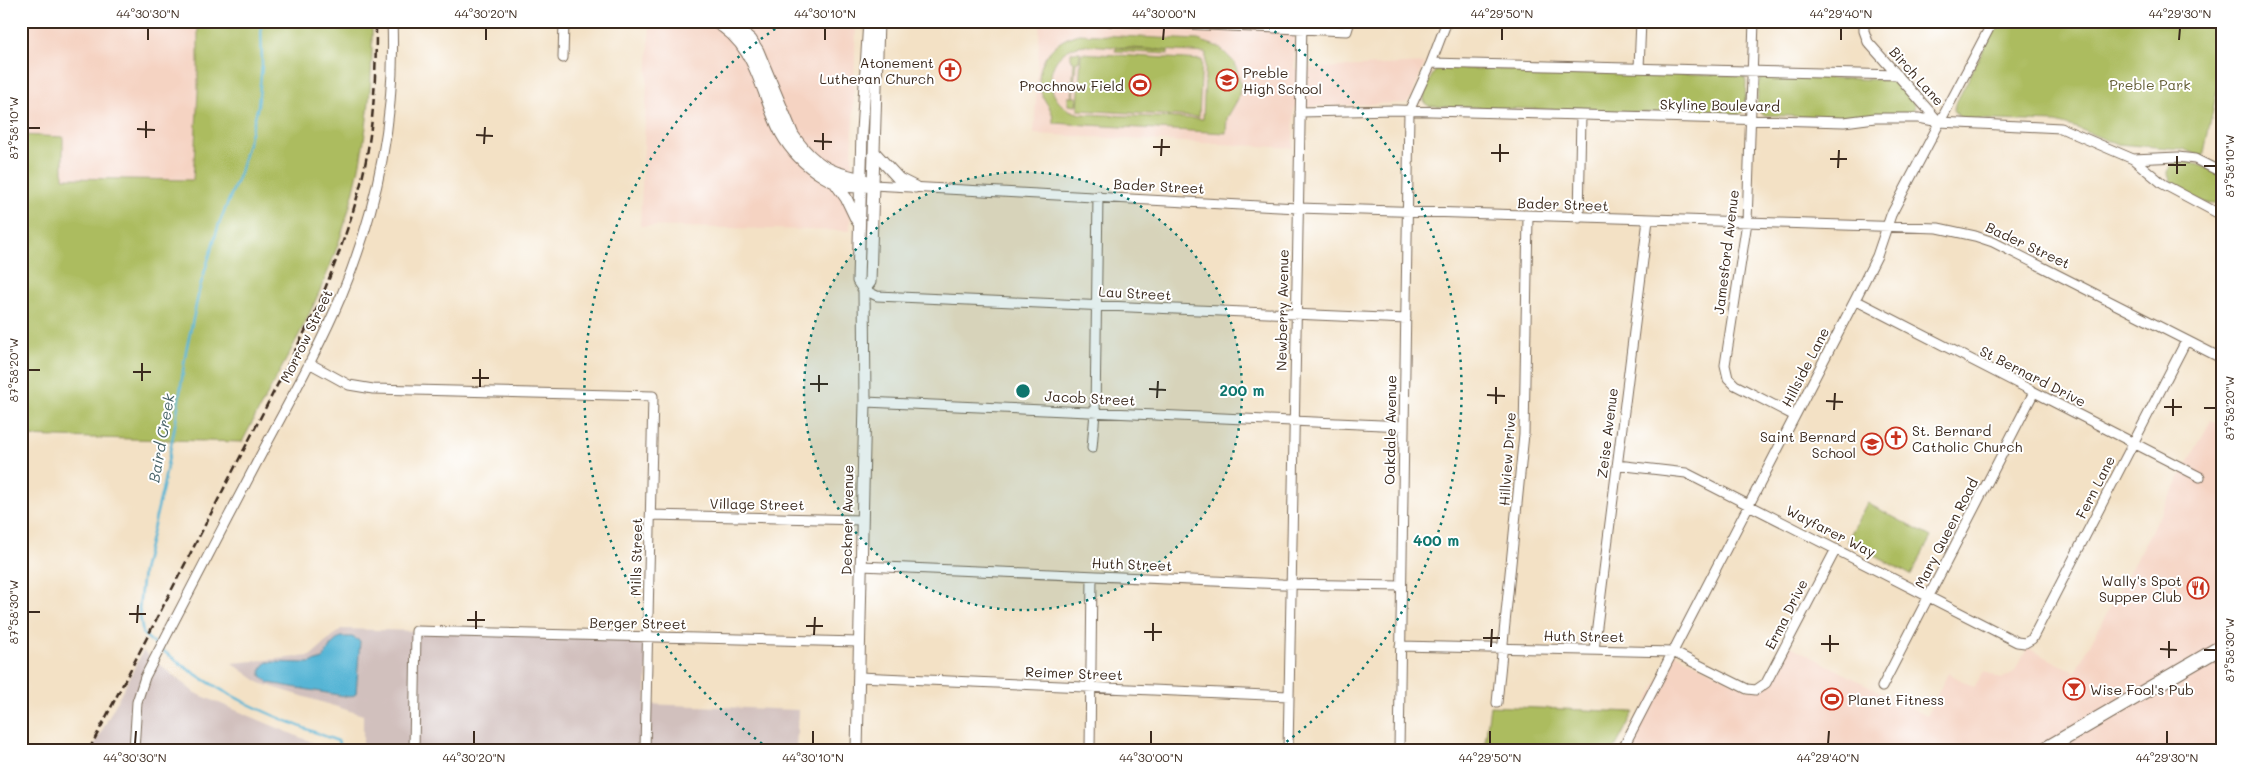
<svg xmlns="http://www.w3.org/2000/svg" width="2244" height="771" viewBox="0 0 2244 771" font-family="Mali,sans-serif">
  <rect width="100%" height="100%" fill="#fff"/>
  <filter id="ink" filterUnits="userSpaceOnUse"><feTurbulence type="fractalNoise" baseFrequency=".02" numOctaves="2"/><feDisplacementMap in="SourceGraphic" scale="10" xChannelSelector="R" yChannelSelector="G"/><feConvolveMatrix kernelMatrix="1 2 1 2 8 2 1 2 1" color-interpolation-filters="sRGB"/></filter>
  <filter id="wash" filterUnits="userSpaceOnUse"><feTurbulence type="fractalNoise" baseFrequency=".0096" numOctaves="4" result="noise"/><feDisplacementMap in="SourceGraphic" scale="20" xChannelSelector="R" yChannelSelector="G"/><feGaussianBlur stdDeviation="1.12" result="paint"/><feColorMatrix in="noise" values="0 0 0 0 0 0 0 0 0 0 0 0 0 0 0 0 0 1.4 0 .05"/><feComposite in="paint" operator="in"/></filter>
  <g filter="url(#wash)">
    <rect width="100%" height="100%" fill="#f3e1c5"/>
    <path fill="#f5d3c2" d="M21 21H198V92L193 180 62 178 63 137 21 135Z
      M650 21H856L850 231 640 226Z
      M1040 21H1295L1294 69 1425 63 1411 98 1406 103 1294 107 1293 148 1034 134Z
      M2211 420 2223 426V750H1622L1673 652 1747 689 1761 688 1787 644 1927 716 1948 673 1974 687 1984 671 2001 679 2014 672 2026 651 2025 643 2030 649 2075 672Z"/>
    <path fill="#d1c0bd" d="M341 629 648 637 646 704 798 710 796 750H363V715L260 683 232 663 310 656Z
      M143 651 195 693 316 744 315 750H92Z"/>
    <path fill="#acbc5e" stroke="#74733e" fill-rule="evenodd" d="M198 21H372C374 102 361 185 332 261 309 323 273 382 242 442L21 436V135L63 137V178L193 180 198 92Z
      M1998 21H2223V62L2203 157 2183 149 2116 144 2077 128 2056 122 1965 119 1959 117 1954 110 1957 101Z
      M1079 34 1198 40 1219 47 1235 63 1241 84 1238 99 1227 118 1226 133 1053 123C1054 108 1045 105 1041 92 1033 64 1053 40 1079 34ZM1087 45 1206 53 1203 119 1082 114C1038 107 1041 47 1087 45Z
      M1116 48 1168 51V54L1115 51Z
      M1071 52H1080L1079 61H1076L1073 97H1077L1076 106 1068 105V97H1072L1074 61 1071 60Z
      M1081 53 1202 60 1199 117 1078 110Z
      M1438 68 1739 75 1745 78 1746 82 1745 109 1742 113 1737 115 1429 106C1426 104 1424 104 1424 100 1423 92 1432 73 1438 68Z
      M1766 76 1891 80 1912 99 1915 108 1908 114 1840 118 1763 115 1757 110 1758 84 1761 78Z
      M2181 161H2191L2223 176C2223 183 2226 198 2220 203 2213 210 2160 186 2169 169 2171 164 2175 162 2181 161Z
      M1867 503 1931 537 1911 575 1847 541Z
      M1490 706 1634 712 1614 750H1484Z"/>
    <path fill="#57b5d5" stroke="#49707a" d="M340 637H352L360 641 356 694 350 697 269 683 261 676V669L267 662 309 663 323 659 331 645Z"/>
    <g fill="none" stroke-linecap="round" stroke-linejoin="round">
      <path stroke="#57b5d5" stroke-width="2.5" d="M158 647 143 634 139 609 143 571 163 487 176 420 186 351 200 287 219 224 240 173 258 106 262 65 261 21
        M162 650C217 694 273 717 338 741L341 750"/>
    </g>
  </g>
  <g filter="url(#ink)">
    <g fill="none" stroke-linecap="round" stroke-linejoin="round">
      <g stroke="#7b6a58" stroke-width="11">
        <path id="minor" d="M1109 21 1347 31 1350 21
          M1754 21 1747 222 1725 365 1728 378 1735 385 1795 416
          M1864 21V31L1868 42 1939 122
          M563 58 564 21
          M1431 63 1898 75
          M1639 68 1641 21
          M1300 112 1395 110 1844 122 1875 118H1919L1939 122 2061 128 2133 159 2163 184 2223 216
          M2133 159 2178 157 2195 159 2223 173
          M873 185 1298 208 1938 228 1975 236 1993 242 2223 359
          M1579 218 1581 115
          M864 290 877 296 1406 319
          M1855 300 2200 477
          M309 363 349 385 373 389 653 396 645 750
          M865 402 1404 426
          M1092 448 1095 412 1098 196
          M1617 465 1686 473 2017 642 2025 643 2032 639 2186 341
          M651 515 862 520
          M861 566 1282 584 1401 586
          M1400 646 1673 652 1747 689 1756 690 1766 683 1836 549
          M1594 650 1648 220
          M859 677 1289 696
          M1882 687 2034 392
          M1497 703 1524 434 1528 217
          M134 750 137 702 145 677C182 606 218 536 255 466 285 409 317 353 342 294 378 208 396 114 392 21
          M414 750 416 631 859 642
          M1090 750 1092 576
          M1288 750 1302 21
          M1399 750 1409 111 1431 63 1447 21
          M1622 750 1855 300 1877 256 1891 215 1993 21"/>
      </g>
      <g stroke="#7b6a58" stroke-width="13">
        <path id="tertiary" d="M713 21C758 44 760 93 781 133 791 151 805 165 823 176 837 185 851 189 867 186
          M729 21 751 40 758 51 793 135C805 153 822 169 843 174 851 177 859 177 867 181
          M874 152 899 179 915 187
          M836 184 846 198 857 221
          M864 290 870 282 878 21
          M857 750 865 402 864 290 858 281 862 131 869 21"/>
      </g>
      <g stroke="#7b6a58" stroke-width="16">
        <path id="primary" d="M2044 750 2223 646"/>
      </g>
      <use href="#minor" stroke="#fff" stroke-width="9"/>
      <use href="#tertiary" stroke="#fff" stroke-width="11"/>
      <use href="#primary" stroke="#fff" stroke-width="14"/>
      <path stroke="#3b2a1e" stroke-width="2.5" stroke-dasharray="8 4" stroke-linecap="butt" d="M89 750 318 306C334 267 349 228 360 187 374 133 376 77 376 21"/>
    </g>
  </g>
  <path fill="none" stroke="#3b2a1e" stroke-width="2" d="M148 40V28M486 40V28M825 40V28M1163 40 1164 28M1502 40V28M1841 40V28M2179 40 2180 28M28 128H40M137 129 155 130M476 135 493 136M146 138V121M814 141 832 142M484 144 485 127M1153 147H1170M823 150V133M1491 153H1509M1161 156 1162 139M1830 159H1847M1500 162V144M2168 165H2186M2204 166H2216M1838 168 1839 150M2177 174V156M28 370H40M133 372H151M472 378H489M142 381V363M810 384H828M480 387V369M1149 389 1166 390M819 392V375M1487 395 1505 396M1157 398 1158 381M1826 401 1843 402M1496 404V387M2164 407H2182M2204 408H2216M1834 410 1835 393M2173 416V399M28 612H40M129 614H146M467 620H485M137 623 138 605M806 626H823M476 629V611M1144 632H1162M814 635 815 617M1483 638H1500M1153 641V623M1821 644H1839M1491 647 1492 629M2160 649 2177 650M2204 650H2216M1830 652V635M2169 658V641M135 744 136 731M474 744V731M813 744V731M1151 744V731M1490 744V731M1828 744 1829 731M2167 744V731"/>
  <circle cx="1023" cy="391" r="219" fill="#0f766e" fill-opacity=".12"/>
  <g fill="none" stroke="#0f766e" stroke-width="2.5" stroke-dasharray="2.5 5">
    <circle cx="1023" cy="391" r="219"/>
    <path d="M768 748A439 439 0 0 1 784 23M1262 23A439 439 0 0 1 1278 748"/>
  </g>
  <defs>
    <g id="church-ring" transform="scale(1.125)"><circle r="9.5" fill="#fff" stroke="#c8321e" stroke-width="1.5"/><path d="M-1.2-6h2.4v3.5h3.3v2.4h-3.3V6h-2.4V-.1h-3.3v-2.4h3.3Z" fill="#c8321e"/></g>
    <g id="school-ring" transform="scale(1.125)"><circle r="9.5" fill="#fff" stroke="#c8321e" stroke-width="1.5"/><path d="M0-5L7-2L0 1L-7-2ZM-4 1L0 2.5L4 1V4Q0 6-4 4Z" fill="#c8321e"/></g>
    <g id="stadium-ring" transform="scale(1.125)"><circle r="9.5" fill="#fff" stroke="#c8321e" stroke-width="1.5"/><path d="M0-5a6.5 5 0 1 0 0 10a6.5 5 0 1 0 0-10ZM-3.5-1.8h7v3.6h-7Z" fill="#c8321e"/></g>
    <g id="restaurant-ring" transform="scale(1.125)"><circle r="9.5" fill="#fff" stroke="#c8321e" stroke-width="1.5"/><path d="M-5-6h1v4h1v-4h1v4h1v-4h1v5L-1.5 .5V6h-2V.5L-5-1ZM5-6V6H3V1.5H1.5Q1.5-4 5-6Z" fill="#c8321e"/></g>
    <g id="bar-ring" transform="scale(1.125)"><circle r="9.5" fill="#fff" stroke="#c8321e" stroke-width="1.5"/><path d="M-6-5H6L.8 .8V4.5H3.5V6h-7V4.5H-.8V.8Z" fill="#c8321e"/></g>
  </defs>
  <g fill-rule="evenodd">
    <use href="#church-ring" x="950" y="70"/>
    <use href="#school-ring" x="1227" y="80"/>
    <use href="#stadium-ring" x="1140" y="85"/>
    <use href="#church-ring" x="1896" y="438"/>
    <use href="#school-ring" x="1872" y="444"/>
    <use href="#restaurant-ring" x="2198" y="588"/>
    <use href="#bar-ring" x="2074" y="689"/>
    <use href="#stadium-ring" x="1832" y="699"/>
  </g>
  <g text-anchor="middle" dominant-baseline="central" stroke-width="4" stroke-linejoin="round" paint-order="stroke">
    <g font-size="14" fill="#3b2a1e" stroke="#fff" text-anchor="end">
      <text x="934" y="62">Atonement<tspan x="934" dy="16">Lutheran Church</tspan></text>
      <text x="1243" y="72" text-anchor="start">Preble<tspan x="1243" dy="16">High School</tspan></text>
      <text x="1124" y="85">Prochnow Field</text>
      <text x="1912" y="430" text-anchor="start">St. Bernard<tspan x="1912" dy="16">Catholic Church</tspan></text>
      <text x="1856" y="436">Saint Bernard<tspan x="1856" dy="16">School</tspan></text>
      <text x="2182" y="580">Wally's Spot<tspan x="2182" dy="16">Supper Club</tspan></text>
      <text x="2090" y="689" text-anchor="start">Wise Fool's Pub</text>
      <text x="1848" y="699" text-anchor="start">Planet Fitness</text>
    </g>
    <g font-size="14" fill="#3b2a1e" stroke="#fff">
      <text transform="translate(1917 76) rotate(48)">Birch Lane</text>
      <text transform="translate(1720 105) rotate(1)">Skyline Boulevard</text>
      <text transform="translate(1159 186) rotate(3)">Bader Street</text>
      <text transform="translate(1563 204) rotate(2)">Bader Street</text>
      <text transform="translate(2028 245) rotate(25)">Bader Street</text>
      <text transform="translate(1726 252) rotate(-83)">Jamesford Avenue</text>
      <text transform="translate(1135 293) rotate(3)">Lau Street</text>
      <text transform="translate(1282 310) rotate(-89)">Newberry Avenue</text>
      <text transform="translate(306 336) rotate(-64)">Morrow Street</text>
      <text transform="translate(1805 367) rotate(-63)">Hillside Lane</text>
      <text transform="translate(2033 376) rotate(27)">St Bernard Drive</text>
      <text transform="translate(1090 398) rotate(3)">Jacob Street</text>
      <text transform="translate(1390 430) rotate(-89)">Oakdale Avenue</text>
      <text transform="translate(1607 433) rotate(-83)">Zeise Avenue</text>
      <text transform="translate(1507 459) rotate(-86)">Hillview Drive</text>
      <text transform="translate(2095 487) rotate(-63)">Fern Lane</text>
      <text transform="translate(757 504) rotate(1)">Village Street</text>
      <text transform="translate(847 520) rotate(-89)">Deckner Avenue</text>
      <text transform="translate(1831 531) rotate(27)">Wayfarer Way</text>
      <text transform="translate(1946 533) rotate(-63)">Mary Queen Road</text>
      <text transform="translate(636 557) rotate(-89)">Mills Street</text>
      <text transform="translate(1132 564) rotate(2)">Huth Street</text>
      <text transform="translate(1786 614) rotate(-63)">Erma Drive</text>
      <text transform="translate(638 623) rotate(1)">Berger Street</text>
      <text transform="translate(1584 636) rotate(1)">Huth Street</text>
      <text transform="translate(1074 673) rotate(2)">Reimer Street</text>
    </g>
    <g font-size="14" fill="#635d34" stroke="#fff">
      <text x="2150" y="84">Preble Park</text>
    </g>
    <g font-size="15" font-style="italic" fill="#466267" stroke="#fff">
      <text transform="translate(161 438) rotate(-80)">Baird Creek</text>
    </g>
  </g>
  <circle cx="1023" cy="391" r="8" fill="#0f766e" stroke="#fff" stroke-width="2.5"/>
  <g font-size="15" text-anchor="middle" font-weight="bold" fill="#0f766e" stroke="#fff" stroke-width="4" stroke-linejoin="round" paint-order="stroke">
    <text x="1242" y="396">200 m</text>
    <text x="1436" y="546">400 m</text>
  </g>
  <rect width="2244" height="771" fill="none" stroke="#fff" stroke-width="55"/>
  <rect x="28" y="28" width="2188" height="716" fill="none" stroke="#3b2a1e" stroke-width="2"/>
  <g font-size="12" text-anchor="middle" fill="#3b2a1e">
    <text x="148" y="18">44°30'30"N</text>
    <text x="486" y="18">44°30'20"N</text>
    <text x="825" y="18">44°30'10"N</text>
    <text x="1164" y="18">44°30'00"N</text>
    <text x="1502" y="18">44°29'50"N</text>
    <text x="1841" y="18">44°29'40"N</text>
    <text x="2180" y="18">44°29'30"N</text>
    <text transform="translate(14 128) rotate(-90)" y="4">87°58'10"W</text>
    <text transform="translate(2230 166) rotate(-90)" y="4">87°58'10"W</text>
    <text transform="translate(14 370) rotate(-90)" y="4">87°58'20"W</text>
    <text transform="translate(2230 408) rotate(-90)" y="4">87°58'20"W</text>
    <text transform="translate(14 612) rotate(-90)" y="4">87°58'30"W</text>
    <text transform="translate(2230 650) rotate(-90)" y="4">87°58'30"W</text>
    <text x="135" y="762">44°30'30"N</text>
    <text x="474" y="762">44°30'20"N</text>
    <text x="813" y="762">44°30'10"N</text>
    <text x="1151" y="762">44°30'00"N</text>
    <text x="1490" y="762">44°29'50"N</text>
    <text x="1828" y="762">44°29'40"N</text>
    <text x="2167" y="762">44°29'30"N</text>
  </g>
</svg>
